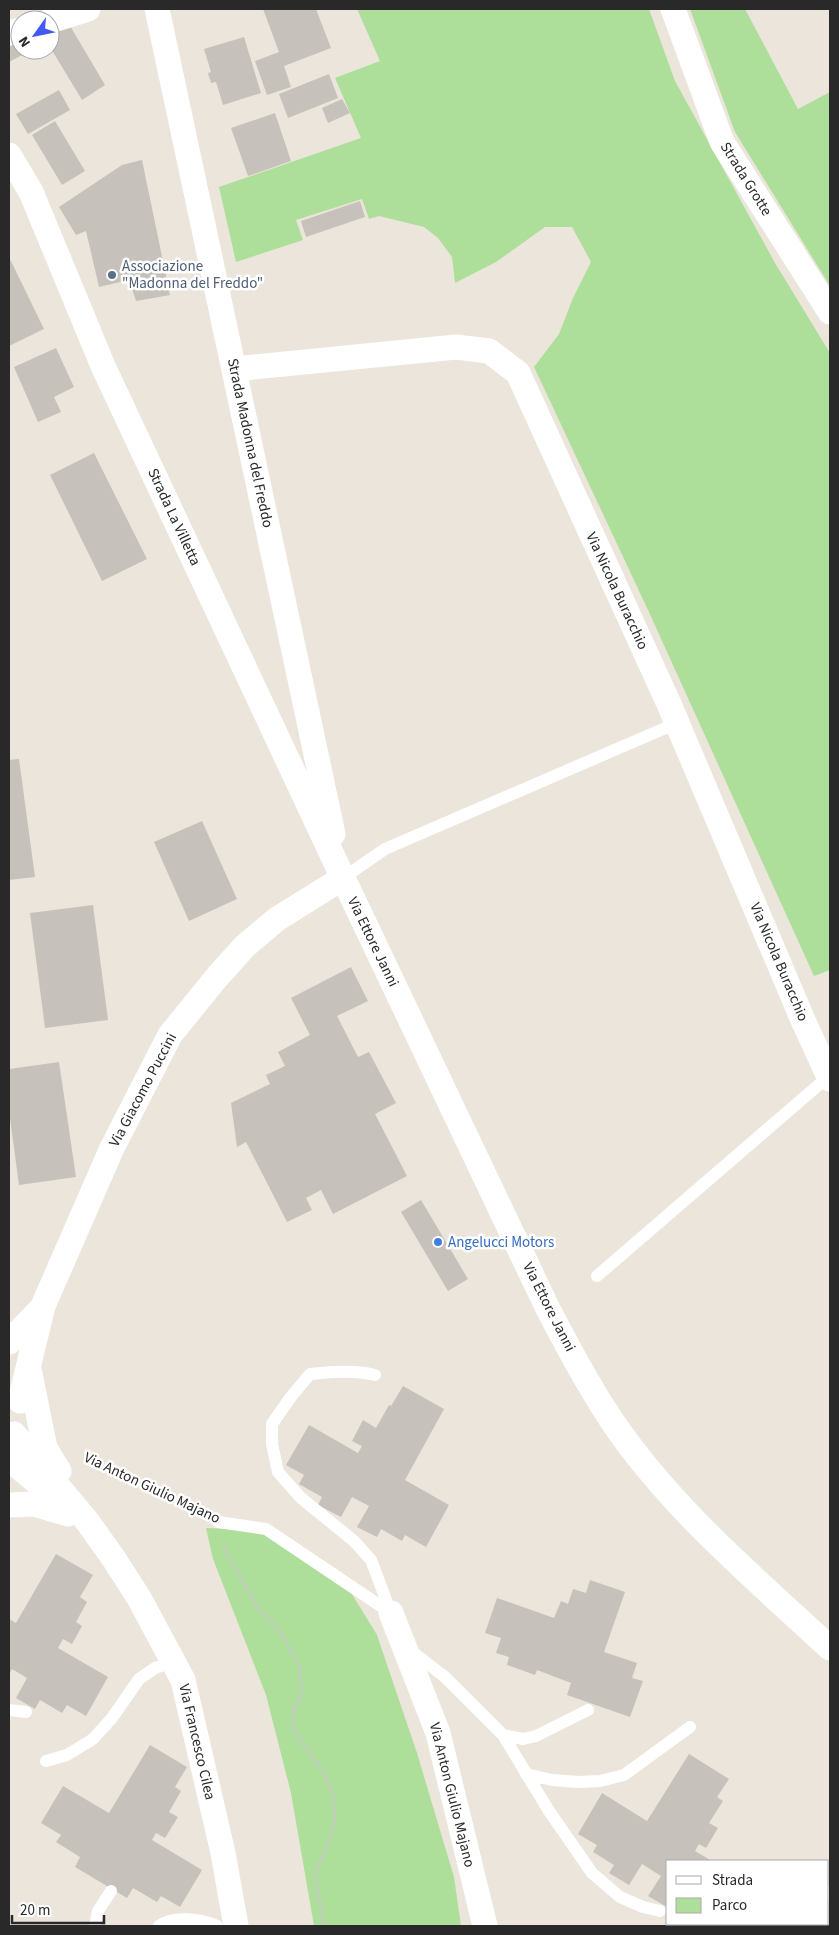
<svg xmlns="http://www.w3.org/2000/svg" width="839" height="1935" viewBox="0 0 839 1935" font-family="'Source Sans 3',sans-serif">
  <rect width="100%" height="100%" fill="#ebe5db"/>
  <path fill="#aedf9a" d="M357 9H649L675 81 775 263 830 353V970L814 976 648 610 534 367 559 334 573 298 591 262 572 227H545L496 262 455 283 452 257 438 238 424 227 379 216 369 219 362 199 296 220 303 240 236 262 219 187 361 138 335 78 380 61Z
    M690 9H745L798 109 830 92V286L735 132Z
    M206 1528 238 1529 265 1535 352 1594 377 1635 417 1753 454 1877 461 1926H314L291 1793 266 1695 213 1559Z"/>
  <path fill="#c6c2bb" d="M263 9H316L331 48 284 66 291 87 267 95 255 61 279 52Z
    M69 24 105 85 82 100 50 47V35Z
    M244 37 261 93 223 105 216 82 211 83 208 73 211 72 204 49Z
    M18 42 20 50H22L24 54 9 62V47Z
    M329 74 338 98 288 118 279 94Z
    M59 90 70 110 28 134 16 114Z
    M342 99 350 113 328 123 322 108Z
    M275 113 291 161 248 176 231 128Z
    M55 121 85 171 62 185 32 135Z
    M142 160 170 295 136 301 129 280 99 287 86 231 76 235 59 207 122 165Z
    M360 201 365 217 306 237 301 221Z
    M9 257 44 329 9 346Z
    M56 348 74 387 54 397 61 412 38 422 14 367Z
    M94 453 147 559 102 581 50 475Z
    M19 759 35 877 9 880V760Z
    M202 821 237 899 189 921 154 842Z
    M93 905 108 1020 45 1028 30 913Z
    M351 967 368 1001 337 1016 358 1057 369 1052 396 1103 375 1114 407 1176 333 1214 321 1190 306 1198 312 1210 287 1222 246 1142 237 1147 231 1103 270 1084 266 1075 285 1066 278 1052 310 1035 291 998Z
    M59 1062 76 1177 19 1185 9 1111V1069Z
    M421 1200 468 1279 448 1291 401 1212Z
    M403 1386 444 1409 405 1480 449 1505 426 1547 405 1535 402 1541 381 1529 377 1537 357 1527 369 1506 352 1497 341 1517 318 1505 322 1497 299 1484 304 1475 286 1465 309 1425 358 1453 362 1446 352 1441 363 1420 376 1428 389 1405 391 1406Z
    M56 1554 93 1575 80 1597 87 1602 76 1622 82 1626 72 1644 63 1639 58 1648 108 1677 86 1716 67 1705 62 1713 40 1700 35 1709 16 1698 27 1678 12 1669 9 1675V1619L16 1623Z
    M590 1580 625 1592 604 1652 637 1663 632 1678 643 1681 630 1717 567 1695 571 1683 537 1670 535 1675 507 1665 509 1657 496 1653 501 1638 485 1633 497 1598 554 1618 561 1601 568 1604 573 1589 586 1593Z
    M150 1745 187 1767 175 1787 181 1791 169 1812 178 1817 165 1838 156 1833 152 1840 202 1870 180 1907 161 1896 157 1902 133 1888 127 1898 75 1867 80 1857 56 1842 61 1835 41 1823 63 1786 109 1813Z
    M689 1754 729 1779 717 1797 723 1801 709 1823 718 1828 706 1848 699 1844 695 1851 712 1861H668L667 1907 648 1896 661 1876 642 1864 629 1885 609 1873 614 1865 593 1852 597 1845 578 1834 602 1793 647 1821Z"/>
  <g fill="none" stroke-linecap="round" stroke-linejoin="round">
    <path stroke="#c7c7c7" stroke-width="3" stroke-dasharray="4 2.5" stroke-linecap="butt" d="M84 1457 200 1513
      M224 1544 225 1550 258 1608 282 1634 300 1667 301 1696 294 1710 292 1728 326 1776 333 1797 335 1821 329 1842 315 1873 324 1926"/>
    <path stroke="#fff" stroke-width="12" d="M343 878 385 849 677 723
      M597 1276 829 1076
      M375 1375C353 1370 332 1372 310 1374L290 1398 272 1424V1444L278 1472 301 1498 354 1541 371 1560 391 1613
      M218 1522 266 1529 391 1613
      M410 1650 445 1677 503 1735 523 1739 536 1736 588 1710
      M9 1710 26 1712
      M503 1735 549 1811 592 1873 620 1897 643 1907 660 1911
      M46 1761 67 1755 93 1739 112 1718 139 1679 155 1668 173 1662
      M526 1774 552 1780 578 1782 600 1781 624 1775 690 1727
      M828 1895 830 1892
      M95 1926 98 1911 111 1891
      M159 1926C173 1915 202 1919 217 1926"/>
    <path stroke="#fff" stroke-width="25" d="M157 9 333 834
      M673 9 722 142 830 312
      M50 21 88 9
      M9 33 20 30
      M9 155 31 192 103 366 343 878 548 1309C568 1347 588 1385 612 1421 671 1508 753 1577 830 1648
      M234 369 456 347 489 351 518 373 669 704 802 1018 830 1079
      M9 1342 42 1308
      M30 1374 45 1448 59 1471
      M20 1401 43 1306 112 1148 170 1035 217 977 245 946 277 919 343 878
      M14 1434 87 1521 114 1559 139 1598 183 1680 223 1853 236 1926
      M9 1459 51 1494
      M9 1505 34 1504 68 1514
      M391 1613 438 1733 485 1926"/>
  </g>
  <circle fill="#5c6f8a" stroke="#fff" stroke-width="2" cx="112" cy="275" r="5"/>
  <circle fill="#3f7fe0" stroke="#fff" stroke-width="2" cx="438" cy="1242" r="5"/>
  <g text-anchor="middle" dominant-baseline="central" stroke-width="5" stroke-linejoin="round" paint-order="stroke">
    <g font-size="15" fill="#292929" stroke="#fff">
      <text transform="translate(746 179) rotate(58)">Strada Grotte</text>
      <text transform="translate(250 443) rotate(78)">Strada Madonna del Freddo</text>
      <text transform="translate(174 517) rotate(65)">Strada La Villetta</text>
      <text transform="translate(617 591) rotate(65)">Via Nicola Buracchio</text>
      <text transform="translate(373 942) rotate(64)">Via Ettore Janni</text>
      <text transform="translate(779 962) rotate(67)">Via Nicola Buracchio</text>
      <text transform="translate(143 1090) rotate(-62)">Via Giacomo Puccini</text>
      <text transform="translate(549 1307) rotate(63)">Via Ettore Janni</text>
      <text transform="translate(152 1488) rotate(25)">Via Anton Giulio Majano</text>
      <text transform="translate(197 1742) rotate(77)">Via Francesco Cilea</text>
      <text transform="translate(452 1795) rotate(76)">Via Anton Giulio Majano</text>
    </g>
    <g font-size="15" fill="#4e5e75" stroke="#fff" text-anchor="start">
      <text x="122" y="266">Associazione<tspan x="122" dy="17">"Madonna del Freddo"</tspan></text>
    </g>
    <g font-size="15" fill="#366cbe" stroke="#fff" text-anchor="start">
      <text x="448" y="1242">Angelucci Motors</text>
    </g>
  </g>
  <rect width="839" height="1935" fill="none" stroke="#292929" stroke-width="20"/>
  <rect x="666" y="1860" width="162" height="65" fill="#ffffff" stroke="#a9a9a9"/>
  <rect x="676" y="1876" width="25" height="8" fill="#ffffff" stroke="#a9a9a9"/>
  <text x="712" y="1885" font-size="15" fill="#292929">Strada</text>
  <rect x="676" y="1898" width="25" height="15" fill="#aedf9a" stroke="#a9a9a9"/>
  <text x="712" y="1910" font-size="15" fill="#292929">Parco</text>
  <g transform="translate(35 35) rotate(237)"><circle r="24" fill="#ffffff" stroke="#a9a9a9"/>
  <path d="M0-4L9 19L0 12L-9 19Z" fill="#4158f2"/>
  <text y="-8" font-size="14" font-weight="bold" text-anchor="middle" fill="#292929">N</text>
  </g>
  <path d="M12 1915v8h92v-8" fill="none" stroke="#292929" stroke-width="2.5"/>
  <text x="20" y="1915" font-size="15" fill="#292929" stroke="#ffffff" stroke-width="4" paint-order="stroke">20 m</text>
</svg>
